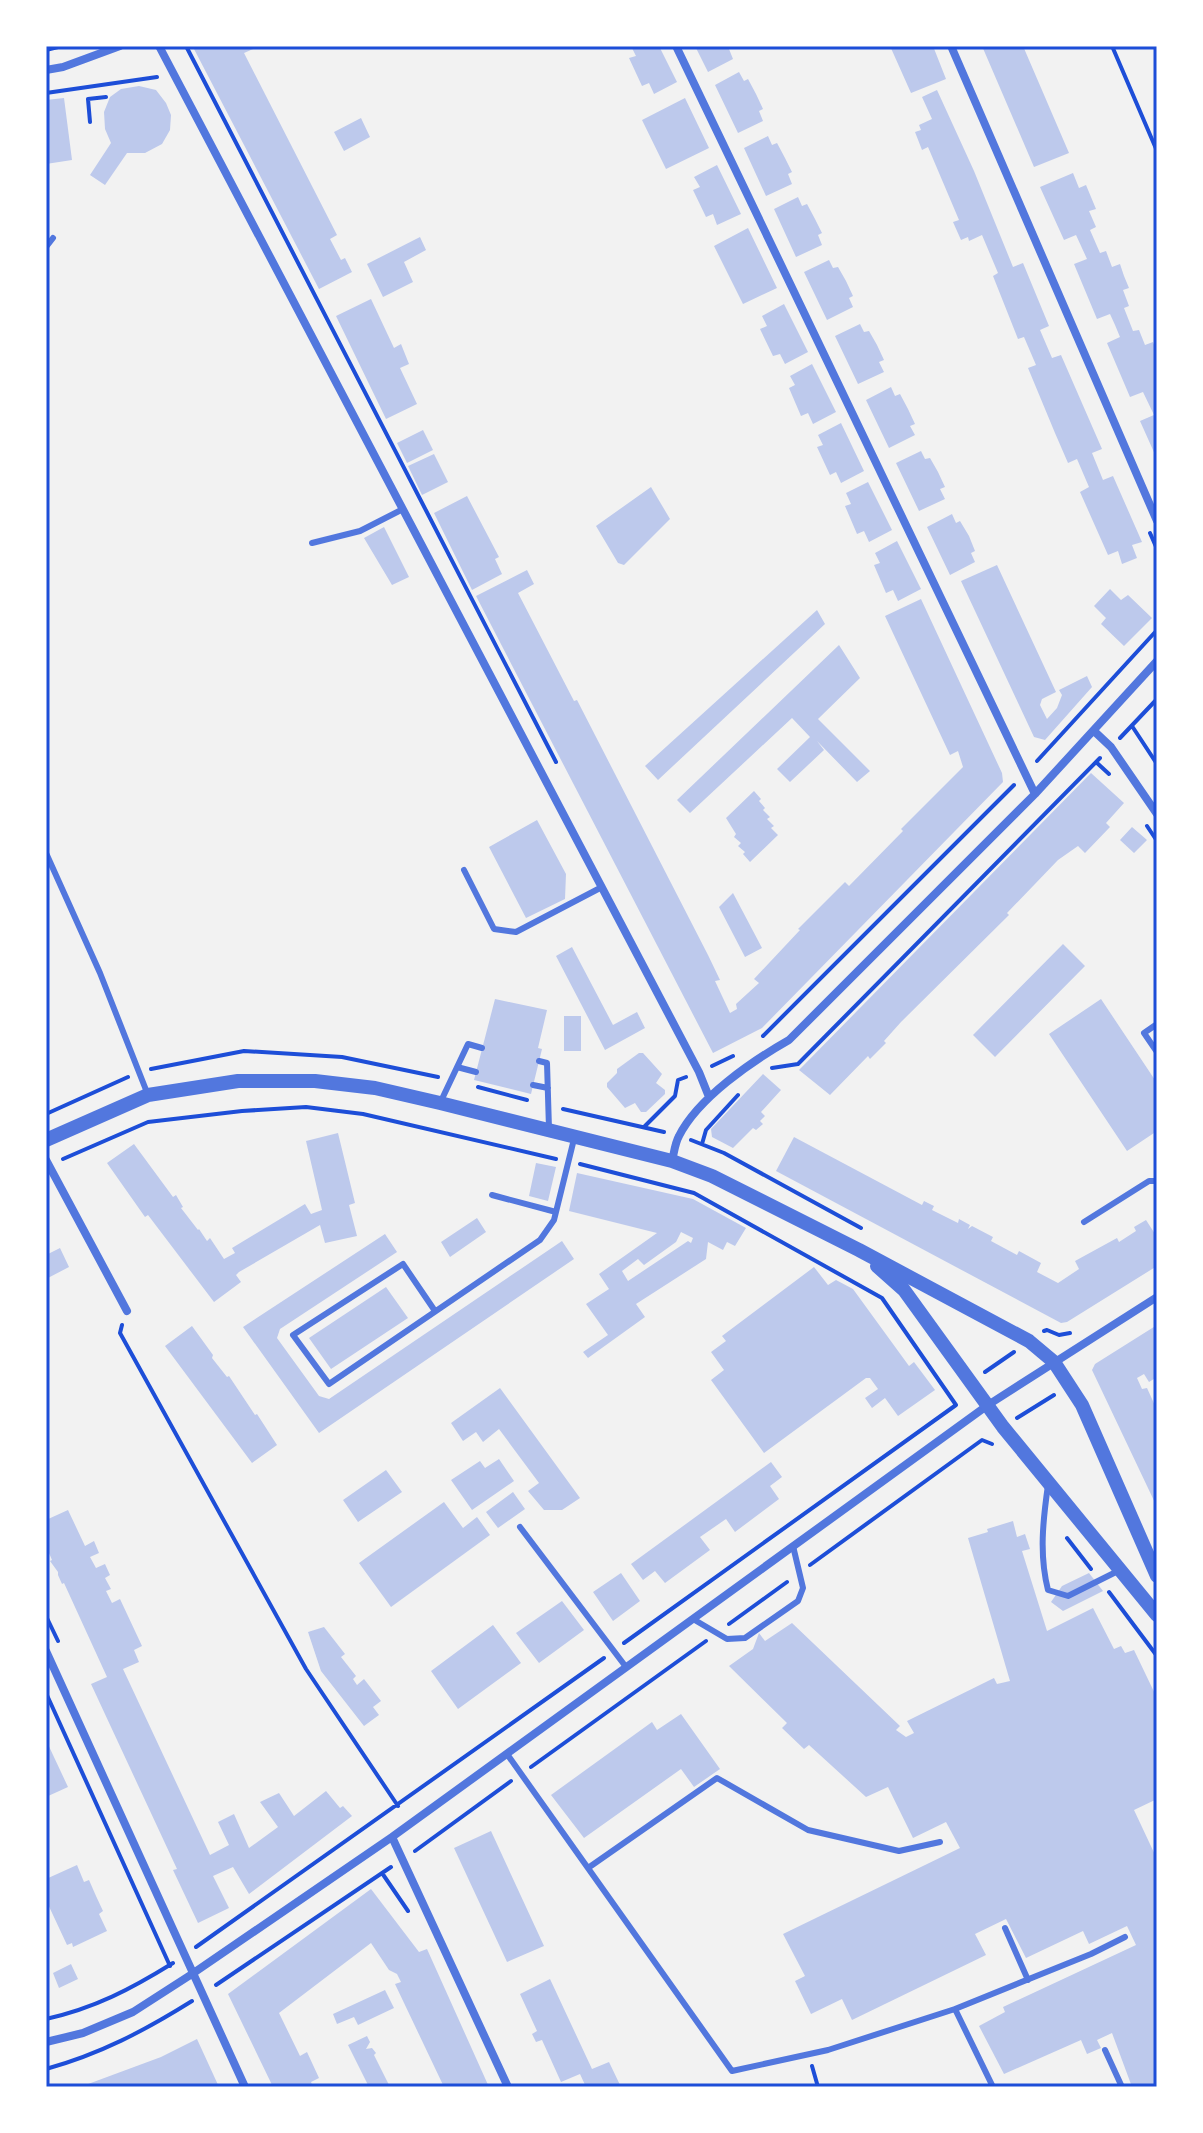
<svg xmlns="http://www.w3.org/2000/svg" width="1203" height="2133" viewBox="0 0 1203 2133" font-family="Ubuntu,sans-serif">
  <rect width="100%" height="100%" fill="#f2f2f2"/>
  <path fill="#bdc9ec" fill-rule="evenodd" d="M201 46H260L244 53 337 235 330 239 341 260 345 258 352 272 319 289 194 49Z
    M631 46H659L677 82 654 94 649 83 642 86 629 58 636 56Z
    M695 46H737L729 49 733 59 708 72Z
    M890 46H933L946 79 911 93Z
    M982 46H1023L1069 153 1034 167Z
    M739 72 744 81 748 79 756 94 763 109 759 111 763 121 738 133 715 85Z
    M139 86 156 90 166 103 171 115 170 130 162 144 145 153H127L105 185 90 175 111 143 105 129 104 112 110 97 121 89Z
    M937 90 974 171 1013 267 1023 263 1049 326 1040 330 1052 358 1061 355 1102 449 1092 453 1103 480 1113 476 1142 542 1132 545 1137 558 1122 564 1118 551 1108 555 1080 492 1089 487 1077 459 1068 463 1055 433 1028 368 1036 365 1024 337 1018 339 993 276 998 273 982 235 969 241 968 237 961 240 953 222 959 220 928 147 922 150 915 132 921 130 919 125 932 119 922 97Z
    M64 98 72 160 46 164V100Z
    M685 98 709 148 666 169 642 120Z
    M361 118 370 137 344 151 334 132Z
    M768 136 772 145 777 143 785 158 792 172 788 174 792 184 766 196 744 148Z
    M717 165 741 214 717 225 713 214 706 217 693 190 700 187 694 177Z
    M1073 173 1079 188 1086 185 1096 209 1089 211 1096 227 1090 230 1100 253 1106 251 1112 267 1120 264 1124 276 1129 288 1123 290 1129 306 1124 308 1133 331 1139 330 1145 345 1153 342 1157 352V459L1140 421 1154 415 1143 392 1130 397 1107 343 1120 337 1115 325 1110 314 1097 319 1074 264 1087 259 1076 235 1064 240 1040 187Z
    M798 197 802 206 807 204 815 219 822 233 818 235 822 245 796 257 774 209Z
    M748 228 777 288 743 304 714 246Z
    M420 237 426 250 404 262 413 282 383 297 367 264Z
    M829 260 833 268 838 267 846 281 853 296 849 298 853 307 827 320 804 272Z
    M371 299 394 348 401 344 409 364 400 368 417 404 386 419 336 316Z
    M784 304 808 352 785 364 780 354 773 356 760 329 767 326 762 316Z
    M860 324 864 332 869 331 877 345 884 360 879 362 884 372 858 384 835 336Z
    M812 364 836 412 813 424 808 413 801 416 789 388 795 385 790 376Z
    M891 387 895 396 900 394 908 409 915 424 910 426 915 435 889 448 866 400Z
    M841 423 864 471 841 483 836 472 830 475 817 447 823 445 818 435Z
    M423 430 433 450 407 463 397 443Z
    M921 451 925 459 930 458 938 472 945 487 940 489 945 499 919 511 896 463Z
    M434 454 448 482 422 495 408 466Z
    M868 482 892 530 869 542 864 531 857 534 845 506 851 504 846 493Z
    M651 487 670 519 624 565 618 563 596 526Z
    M467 496 499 557 495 559 502 574 472 590 434 513Z
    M952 514 956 523 960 521 969 536 975 551 971 553 975 562 950 575 927 527Z
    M384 527 409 577 392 585 364 538Z
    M897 541 921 589 898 601 893 590 886 593 874 565 880 563 875 553Z
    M997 565 1056 692 1042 699 1040 705 1047 719 1057 708 1062 695 1059 690 1087 676 1092 687 1045 740 1034 737 961 581Z
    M527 570 534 584 518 593 574 701 577 700 708 955 720 980 715 981 730 1013 737 1009 736 1004 759 983 754 979 800 930 798 929 845 882 849 886 903 831 901 829 963 767 958 751 950 755 885 616 921 599 1002 773 1003 782 762 1028 713 1053 476 596Z
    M1110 589 1121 600 1128 595 1152 618 1124 646 1101 624 1106 618 1094 606Z
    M817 610 825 624 658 780 645 766Z
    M839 645 860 678 818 719 870 771 857 782 817 741 824 750 790 782 777 769 810 737 792 718 690 813 677 800Z
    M1091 773 1124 803 1106 823 1110 827 1085 853 1078 846 1058 860 1007 913 1009 915 901 1022 884 1041 886 1043 870 1059 868 1056 830 1095 799 1070Z
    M754 791 761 799 759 801 765 808 763 810 770 817 767 819 774 826 771 828 778 835 750 862 743 854 745 852 738 846 741 843 734 837 736 834 726 818Z
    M537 820 566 874 565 899 526 918 489 847Z
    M1132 827 1147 840 1134 853 1120 840Z
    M733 893 762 948 745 957 719 907Z
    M1063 944 1085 966 995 1057 973 1035Z
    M572 947 613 1025 637 1012 645 1028 605 1050 556 956Z
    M495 999 547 1010 538 1048 542 1049 531 1094 474 1080Z
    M1101 999 1157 1083V1131L1127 1151 1049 1034Z
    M564 1016H581V1051H564Z
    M639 1053H643L662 1074 656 1083 665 1090V1094L646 1112H641L635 1103 625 1108 607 1087V1083L617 1073V1069Z
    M763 1074 781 1090 761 1112 765 1116 760 1121 763 1124 756 1130 753 1128 733 1148 712 1137 711 1129Z
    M338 1133 355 1203 349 1205 357 1236 325 1243 320 1225 239 1272 236 1275 241 1282 214 1302 148 1215 145 1217 107 1163 134 1144 173 1197 176 1195 183 1207 181 1208 198 1230 199 1229 207 1241 210 1238 224 1259 235 1253 232 1248 305 1204 311 1214 322 1210 306 1141Z
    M794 1137 922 1205 924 1201 934 1206 932 1210 958 1223 959 1219 970 1225 968 1229 972 1226 993 1237 991 1241 1017 1255 1019 1251 1041 1263 1037 1272 1058 1283 1079 1269 1075 1261 1117 1238 1119 1242 1136 1231 1134 1227 1146 1220 1157 1237V1266L1067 1322 1061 1323 776 1171Z
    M536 1163 556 1167 548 1201 529 1196Z
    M577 1173 693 1199 746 1228 735 1246 727 1242 723 1250 708 1242 706 1259 636 1304 645 1317 588 1358 583 1352 608 1335 586 1304 609 1289 599 1274 657 1233 569 1211ZM681 1232 693 1238 691 1243 688 1241 628 1281 622 1271 638 1259 644 1265 676 1242Z
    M477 1218 486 1232 450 1257 441 1242Z
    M385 1234 397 1252 280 1329 277 1338 319 1396 329 1399 562 1241 574 1259 319 1433 243 1327Z
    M60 1248 69 1267 46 1279V1255Z
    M814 1267 828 1285 836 1280 853 1289 909 1366 914 1362 935 1390 898 1416 885 1398 872 1408 865 1398 878 1389 870 1378H866L764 1453 711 1380 724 1370 711 1352 726 1341 722 1336Z
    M386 1287 408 1318 331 1369 309 1338Z
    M1157 1325V1377L1149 1382 1144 1374 1137 1378 1142 1389 1147 1388 1157 1410V1507L1092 1370 1095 1364Z
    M192 1326 213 1355 212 1358 227 1377 229 1376 255 1415 257 1414 277 1445 252 1463 165 1346Z
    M500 1388 580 1498 562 1510H544L528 1491 539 1483 499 1429 483 1442 476 1432 463 1441 451 1423Z
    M499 1459 514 1481 472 1510 451 1480 480 1461 485 1468Z
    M771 1462 782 1477 770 1486 779 1499 735 1532 726 1519 700 1537 710 1550 665 1583 655 1571 643 1580 631 1564Z
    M386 1470 402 1492 358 1522 343 1500Z
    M513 1492 525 1509 498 1528 486 1512Z
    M444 1502 463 1528 477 1517 490 1535 391 1607 359 1563Z
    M68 1510 85 1546 94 1541 99 1553 90 1557 96 1568 105 1564 110 1575 105 1578 111 1589 106 1591 112 1603 120 1599 142 1646 134 1650 139 1662 123 1669 210 1855 229 1845 218 1822 234 1814 249 1848 278 1827 260 1802 279 1793 294 1816 326 1791 340 1808 343 1806 352 1816 249 1894 233 1867 213 1876 229 1908 198 1923 173 1870 177 1869 91 1684 107 1677 64 1583 62 1584 58 1575V1572L50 1561 52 1560 46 1546V1520Z
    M1013 1521 1017 1537 1025 1534 1030 1549 1022 1551 1047 1631 1093 1608 1114 1649 1121 1646 1125 1653 1134 1650 1157 1698V1799L1134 1810 1157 1859V2087H1132L1112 2033 1097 2040 1101 2048 1087 2054 1081 2040 1004 2074 979 2026 1005 2012 1003 2007 1136 1945 1127 1926 1089 1944 1083 1931 1026 1958 1006 1919 975 1934 986 1955 852 2020 842 1999 811 2014 795 1981 805 1976 783 1934 960 1848 946 1822 913 1838 888 1787 866 1797 809 1745 804 1749 782 1728 787 1723 729 1666 753 1649 759 1633 765 1641 792 1623 900 1726 896 1730 906 1737 914 1733 907 1721 994 1678 997 1684 1010 1681 968 1538 988 1532 987 1529Z
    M621 1573 640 1601 613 1621 593 1592Z
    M1089 1573 1103 1591 1063 1611 1051 1602 1062 1586Z
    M562 1601 584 1630 539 1663 516 1633Z
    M493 1625 521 1663 458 1709 431 1671Z
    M324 1627 345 1654 341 1657 356 1676 353 1679 357 1685 364 1679 381 1701 373 1707 379 1715 364 1726 321 1671 308 1632Z
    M681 1714 720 1769 694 1787 681 1769 584 1838 551 1795 652 1722 657 1730Z
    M46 1740 68 1787 46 1797Z
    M491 1831 544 1946 507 1962 454 1848Z
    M77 1865 84 1882 89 1880 96 1896 103 1911 99 1914 107 1931 73 1947 72 1943 67 1945 46 1900V1879Z
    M371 1889 419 1952 427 1949 489 2087H444L395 1984 401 1982 397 1974 389 1970 371 1943 279 2013 300 2056 307 2052 319 2078 311 2082 313 2087H273L228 1994Z
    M71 1964 78 1979 59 1988 53 1973Z
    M550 1979 592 2069 609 2062 621 2087H586L580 2074 561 2082 542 2040 536 2042 532 2034 537 2031 520 1994Z
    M385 1990 394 2008 358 2025 354 2017 337 2024 333 2014Z
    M367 2036 370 2042 366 2049 372 2048 376 2053 374 2055 390 2087H369L348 2045Z
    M197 2039 219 2087H175L174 2084 167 2087H80L161 2057Z"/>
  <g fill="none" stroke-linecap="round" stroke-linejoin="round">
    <path stroke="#1d4ed8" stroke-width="4" d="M186 46 556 762
      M1112 46 1157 151
      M46 50 62 46
      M46 93 157 77
      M90 122 88 99 106 97
      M1150 533 1157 549
      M1132 726 1157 764
      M1120 738 1157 699
      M1037 761 1157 630
      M1096 762 1109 774
      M1147 826 1157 841
      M763 1036 1014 785
      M712 1066 733 1056
      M772 1068 798 1064 1100 758
      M151 1069 244 1051 342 1057 438 1077
      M478 1087 527 1100
      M563 1109 664 1132
      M46 1114 128 1077
      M645 1126 675 1096 678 1080 686 1077
      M691 1140 724 1153 861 1228
      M702 1144 706 1130 738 1095
      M63 1159 148 1122 242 1111 306 1107 363 1114 556 1159
      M580 1164 694 1193 882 1298 956 1405 624 1643
      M122 1325 120 1333 306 1669 398 1806
      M1044 1331 1047 1330 1059 1335 1070 1333
      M985 1372 1014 1352
      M1017 1418 1054 1395
      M1067 1538 1091 1569
      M810 1565 982 1440 992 1444
      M1109 1592 1157 1656
      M46 1616 58 1641
      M729 1624 787 1582
      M46 1693 170 1966
      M531 1767 706 1641
      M415 1851 511 1781
      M382 1873 408 1911
      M196 1947 604 1658
      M216 1985 391 1867
      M46 2019C95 2008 131 1989 173 1963
      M812 2066 818 2087
      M46 2069C100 2054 144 2031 192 2001"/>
    <path stroke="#5277de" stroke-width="6" d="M46 247 53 238
      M312 543 360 531 403 509
      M46 853 100 973 148 1095
      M464 870 494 929 516 932 602 887
      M1157 1024 1144 1033 1157 1052
      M539 1061 547 1063 549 1129
      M457 1067 476 1072
      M533 1085 548 1088
      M441 1101 468 1044 482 1048
      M492 1195 556 1212
      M1084 1222 1149 1181H1157
      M435 1311 403 1264 293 1335 329 1384 540 1240 554 1220 574 1139
      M1048 1485C1043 1520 1039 1555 1048 1590L1068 1596 1120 1570
      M520 1527 626 1667
      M693 1619 727 1639 745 1638 798 1601 803 1588 793 1546
      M507 1754 732 2071 828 2050 955 2009 993 2087
      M588 1868 717 1778 808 1830 899 1851 940 1842
      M1005 1928 1028 1980
      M955 2009 1091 1954 1125 1937
      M1105 2050 1122 2087"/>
    <path stroke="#5277de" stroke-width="8" d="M159 46 699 1072 709 1097
      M676 46 1035 794
      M951 46 1157 521
      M46 70 63 67 120 46
      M1094 731 1111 747 1157 814
      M46 1160 127 1311
      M672 1161C674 1153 675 1143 679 1136 698 1098 752 1061 789 1040L1035 794 1157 661
      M46 1651 245 2087
      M392 1837 508 2087
      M46 2042 83 2033 133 2012 192 1974 392 1837 988 1405 1157 1297"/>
    <path stroke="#5277de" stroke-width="14" d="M46 1140 148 1095 238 1081H315L375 1088 440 1103 672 1161 712 1176 859 1250 1029 1341 1054 1362 1082 1405 1157 1576
      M877 1266 904 1290 1003 1427 1157 1615"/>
  </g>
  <rect width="1203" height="2133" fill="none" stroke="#ffffff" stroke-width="96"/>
  <rect x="48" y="48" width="1107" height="2037" fill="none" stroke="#1d4ed8" stroke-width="3"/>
</svg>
